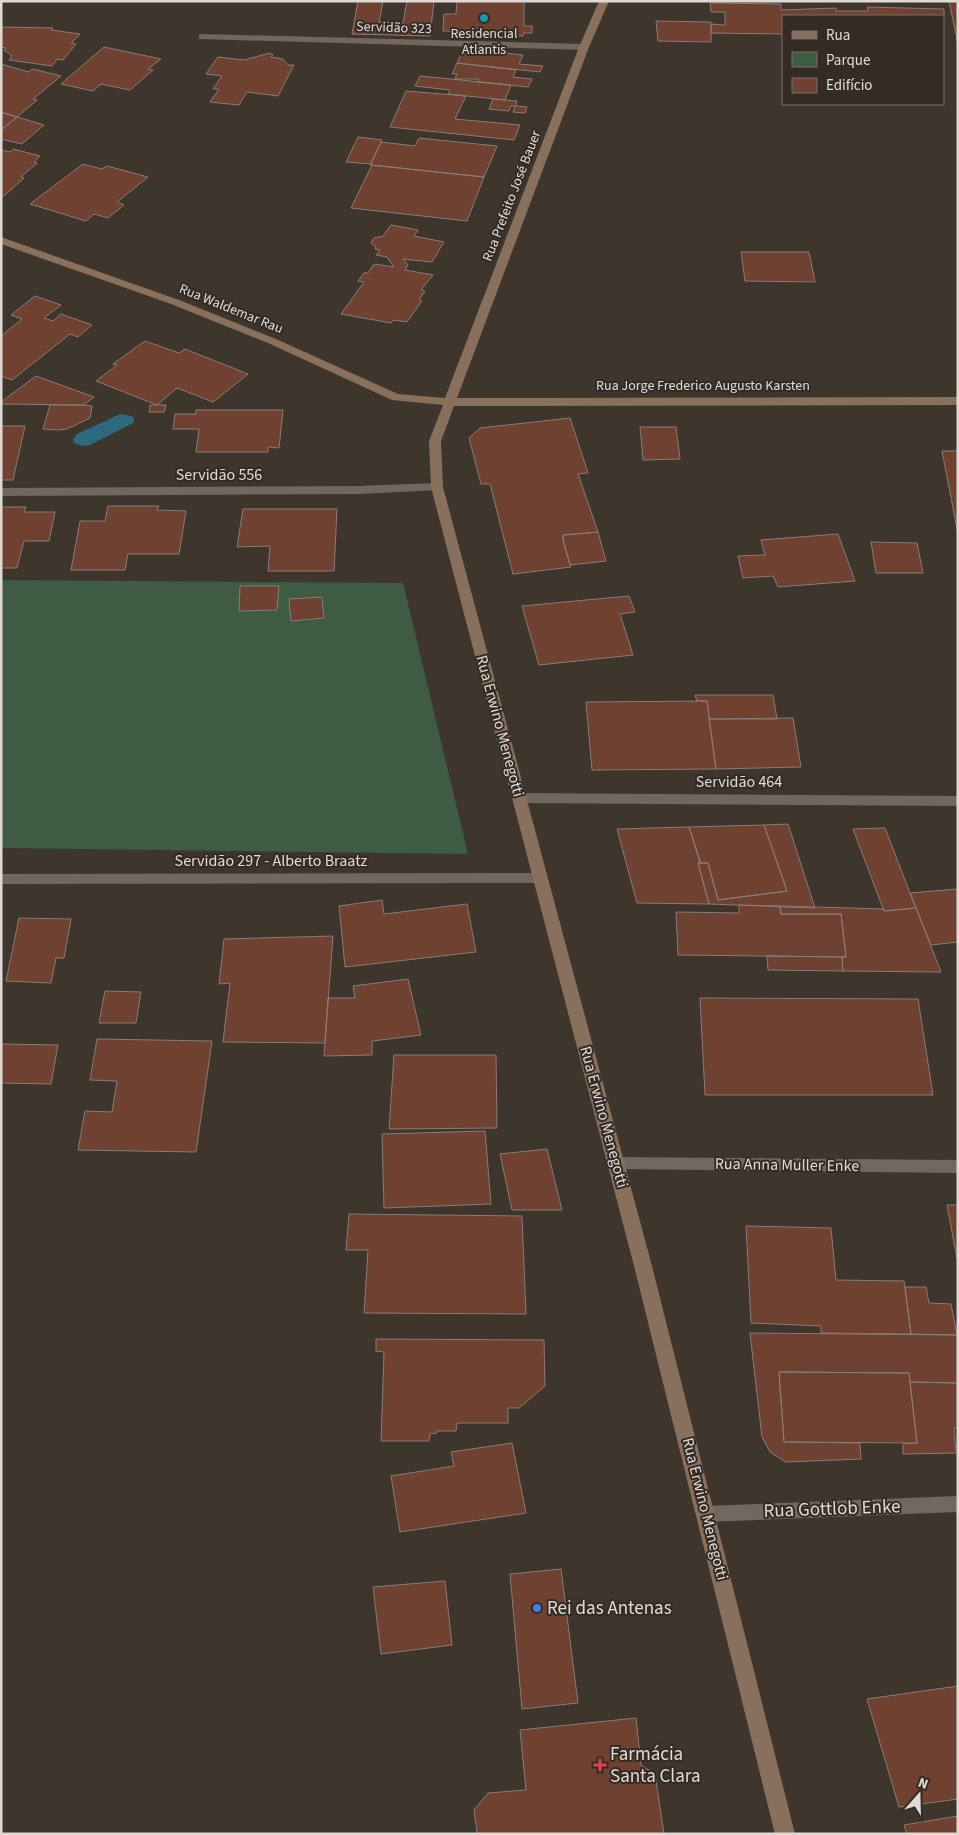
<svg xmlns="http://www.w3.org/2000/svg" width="959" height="1835" viewBox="0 0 959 1835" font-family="'Source Sans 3',sans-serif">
  <rect width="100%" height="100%" fill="#3e352d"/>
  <path fill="#3e5b44" d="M1 580 403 583 468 854 1 848Z"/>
  <path fill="#2d6a7f" d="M120 414 132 416 134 419 133 423 90 445 82 446 74 443 73 439 77 434Z"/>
  <path fill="#6f4130" stroke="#8a7c77" d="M358 1H383L379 22 403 23 407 1H434L430 36 352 34Z
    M457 1H527L524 2V26H532V33H524L523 36 484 35V32L443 31 444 14H456Z
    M949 1H958V44Z
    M710 3 781 4V10L836 8V11H868L867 7 944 9V16H783V34L711 33V24L725 25V12H711Z
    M656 21 711 22V42L658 41Z
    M1 27 53 28 51 30 80 34 71 43 76 44 63 60 57 59 52 66 9 60 12 56 4 50 6 48 1 47Z
    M104 47 161 59 148 69 153 70 130 90 101 84 93 91 61 84Z
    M468 49 523 55 519 64 543 66 540 72 457 63 461 54H465Z
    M270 53 273 55 271 57 283 59 288 65H294L278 96 247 92 239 105 210 102 219 89H213L222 76 206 74 218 57 244 60Z
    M457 63 516 70 513 77 532 79 528 87 477 82 479 79H455L457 74H452Z
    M1 64 28 72 33 69 61 76 33 99 37 100 17 117 1 112Z
    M420 76 471 81 511 85 505 100 448 94 450 90 415 86Z
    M406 91 466 96 455 119 520 125 514 140 390 127Z
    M493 99 517 101 516 106 527 107 525 113 513 112 515 106H511L509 111 489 109Z
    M1 112 17 117 1 130Z
    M17 117 44 125 22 144 1 139V130Z
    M358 137 382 140 371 164 346 162Z
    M419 138 497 146 484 177 370 165 381 142 415 146Z
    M13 149 40 156 34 162 37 163 21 177 24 178 4 196H1V150L10 152Z
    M83 164 102 169 107 166 148 177 117 202 124 205 108 218 94 214 86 221 30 204Z
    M372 165 484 177 467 221 351 208Z
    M391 225 418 230 414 236 444 242 432 262 403 259 408 265 405 270 433 275 421 290 425 291 419 300 422 301 407 322 394 320 391 323 341 314 364 282 358 281 364 273H368L374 264 394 267 387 257 376 255 380 250 375 249 376 247 371 243 374 238 383 236Z
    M741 252H809L815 282 745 281Z
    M35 296 61 305 44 318 53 321 61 314 92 325 78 337 70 334 12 380 1 376V336L22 319 11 315Z
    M145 341 179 353 185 349 248 374 213 402 177 388 157 405 96 381 117 365 113 364Z
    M36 376 94 397 84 405 1 404V402Z
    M50 405H84L92 406 90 418 67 429 58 430 43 429Z
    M150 405H166L164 412H149Z
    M196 410H283L279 448 268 447V452H196L199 429H173L175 414H196Z
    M570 418 588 473 578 474 598 532 563 535V540L571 567 513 574 490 484H481L469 438 480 428Z
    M1 426H25L13 480H1Z
    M640 427H676L680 459 643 460Z
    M942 451H958V534Z
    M108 506H159L157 510 186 511 179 554H128L125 570H71L80 521H105Z
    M1 507H26L24 512H55L49 541H24L17 568H1Z
    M243 509H337L334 571H268L270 546 237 547Z
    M598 532 606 561 570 565 563 540V535Z
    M838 534 855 581 778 587 773 576 743 578 738 556 765 555 761 540Z
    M871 542 917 543 923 573H876Z
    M240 586H279L277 610 239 611Z
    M629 596 635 612 620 614 633 655 539 665 522 606Z
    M322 597 324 618 291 621 289 599Z
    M695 695H773L777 719H709L707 701H697Z
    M707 701 716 769 592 770 586 702Z
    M793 718 801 767 716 769 709 719Z
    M788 824 815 908 709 904 698 863H708L718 900 787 891 764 825Z
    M764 825 787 891 718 900 708 863H700L689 827Z
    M689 827 701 863H698L709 904 637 903 617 829Z
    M885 828 910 893 916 908 884 911 853 829Z
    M958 889V942L931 945 910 893Z
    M382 900 384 914 467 904 476 952 345 967 339 906Z
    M739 905 780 906 781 914H841L846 957 678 955 676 912 739 913Z
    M780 906 884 909V911L916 908 941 972 843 971 842 957H846L841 914H781Z
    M19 918 71 919 64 958H56L51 983 6 981Z
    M333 936 325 1043 223 1042 230 983 219 984 224 939Z
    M767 956 842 957 843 971 768 970Z
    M408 979 421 1035 372 1041V1055L324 1056 328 998H355L353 986Z
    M105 991 141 992 136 1023H99Z
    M700 998 918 999 933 1095H705Z
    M97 1039 212 1041 196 1152 78 1150 85 1111 112 1112 117 1081 90 1080Z
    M1 1044 58 1045 51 1084 1 1083Z
    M394 1055H496L497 1128 389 1129Z
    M485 1131 491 1204 384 1208 382 1134Z
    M547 1149 562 1210H512L500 1154Z
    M947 1205H958V1264Z
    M349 1214 522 1216 526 1314 364 1313 368 1250H346Z
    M746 1226 831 1228 836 1280 904 1281 911 1334 821 1333V1326L751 1323Z
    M905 1287H926L929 1303 951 1304 957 1335 911 1334Z
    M750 1333 958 1335V1383L910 1382 909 1373 779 1372 784 1442 860 1443 861 1459 786 1462 770 1452 762 1437Z
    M376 1339 544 1340 545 1386 519 1408H508V1423H457L456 1431H437V1433L430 1434 429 1441H381L384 1352 376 1351Z
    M779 1372 909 1373 917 1443 784 1442Z
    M910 1382 958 1383V1428H954L956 1453 903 1454V1444L917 1443Z
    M512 1443 526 1513 400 1532 391 1476 454 1466 451 1452Z
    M561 1569 578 1703 522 1709 510 1574Z
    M445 1581 452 1645 381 1654 373 1587Z
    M958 1686V1799L899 1807 867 1699Z
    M636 1718 641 1765 655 1774 664 1834H479L477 1832 474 1810 488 1793 526 1790 520 1730Z
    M958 1816V1834H907L904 1825Z"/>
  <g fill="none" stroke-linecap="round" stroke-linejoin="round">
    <path fill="#71675e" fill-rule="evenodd" d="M202 34 584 44 589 47 584 50 199 39V35Z
      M437 483 443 487 441 490 358 494 1 496V488L358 486Z
      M519 793 958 796V806L519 803 514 801 512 798 514 795Z
      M540 873 545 874 547 878 545 882 540 883 1 884V874Z
      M616 1157 958 1160V1173L616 1169 610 1168 608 1163 610 1158Z
      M958 1496V1512L706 1522 699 1520 697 1514 699 1508 706 1506Z"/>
    <path fill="#88705c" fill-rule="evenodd" d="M599 1H609L589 47 457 398 958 397V405L454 406 441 441 443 487 652 1266 795 1834H775L634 1266 431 487 429 441 443 405 392 400 268 343 171 304 1 244V237L179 300 276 339 398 394 445 398 579 47Z"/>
  </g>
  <circle fill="#0f9aa8" stroke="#342b24" stroke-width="2" cx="484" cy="18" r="5"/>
  <circle fill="#3f7fe0" stroke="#342b24" stroke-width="2" cx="537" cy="1608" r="5"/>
  <path fill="#e0444e" stroke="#342b24" stroke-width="2" d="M597.5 1757.5h5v5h5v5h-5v5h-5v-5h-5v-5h5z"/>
  <g text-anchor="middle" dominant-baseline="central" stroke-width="4" stroke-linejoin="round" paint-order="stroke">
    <g font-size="14" fill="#e0dad5" stroke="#342b24">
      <text transform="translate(394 28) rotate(2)">Servidão 323</text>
      <text transform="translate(512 196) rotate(-69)">Rua Prefeito José Bauer</text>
      <text transform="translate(231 309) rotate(22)">Rua Waldemar Rau</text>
      <text x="703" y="386">Rua Jorge Frederico Augusto Karsten</text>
    </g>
    <g font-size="14" fill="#e0dad5" stroke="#342b24">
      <text x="484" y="34">Residencial<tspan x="484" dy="16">Atlantis</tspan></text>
    </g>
    <g font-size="16" fill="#e0dad5" stroke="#342b24">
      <text x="219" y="475">Servidão 556</text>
      <text transform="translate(500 726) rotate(75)">Rua Erwino Menegotti</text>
      <text x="739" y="782">Servidão 464</text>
      <text x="271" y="861">Servidão 297 - Alberto Braatz</text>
      <text transform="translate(604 1117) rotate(75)">Rua Erwino Menegotti</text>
      <text transform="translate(787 1165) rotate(1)">Rua Anna Muller Enke</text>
      <text transform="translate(705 1509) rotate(76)">Rua Erwino Menegotti</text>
    </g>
    <g font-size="19" fill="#e0dad5" stroke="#342b24">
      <text transform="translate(832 1509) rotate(-2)">Rua Gottlob Enke</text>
    </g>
    <g font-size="19" fill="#e0dad5" stroke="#342b24" text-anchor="start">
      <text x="547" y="1608">Rei das Antenas</text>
      <text x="610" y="1754">Farmácia<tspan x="610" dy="22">Santa Clara</tspan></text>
    </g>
  </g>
  <rect width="959" height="1835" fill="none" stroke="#e0dad5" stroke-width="5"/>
  <rect x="782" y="15" width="162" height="90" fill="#342b24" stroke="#79716b"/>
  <rect x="792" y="31" width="25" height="8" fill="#88705c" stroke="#79716b"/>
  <text x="826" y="40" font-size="15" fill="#e0dad5">Rua</text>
  <rect x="792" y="52" width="25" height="15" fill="#3e5b44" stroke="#79716b"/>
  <text x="826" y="65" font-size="15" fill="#e0dad5">Parque</text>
  <rect x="792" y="78" width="25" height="15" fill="#6f4130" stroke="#79716b"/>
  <text x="826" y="90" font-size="15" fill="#e0dad5">Edifício</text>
  <g transform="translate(919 1795) rotate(20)" stroke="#342b24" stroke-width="4" paint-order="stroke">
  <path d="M0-4L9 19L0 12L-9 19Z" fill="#e0dad5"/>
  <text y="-8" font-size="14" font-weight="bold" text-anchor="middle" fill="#e0dad5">N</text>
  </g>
</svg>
